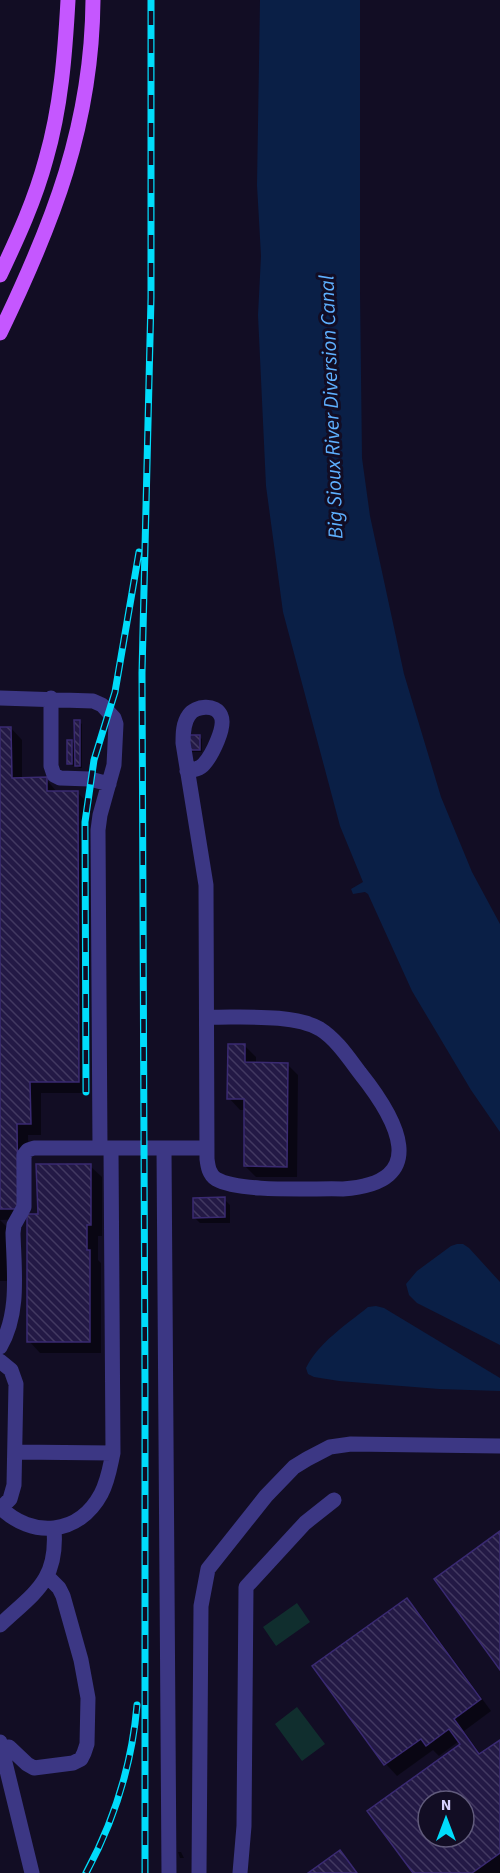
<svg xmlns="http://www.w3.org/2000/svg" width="500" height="1873" viewBox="0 0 500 1873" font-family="'Source Sans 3',sans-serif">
  <defs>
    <pattern id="building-back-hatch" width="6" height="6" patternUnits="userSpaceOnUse" patternTransform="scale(1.5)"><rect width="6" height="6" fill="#231945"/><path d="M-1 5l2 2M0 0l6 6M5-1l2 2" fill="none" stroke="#423961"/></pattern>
  </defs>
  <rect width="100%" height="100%" fill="#120d24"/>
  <path fill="#102e2e" d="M297 1603 310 1622 276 1646 263 1627Z
    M297 1707 325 1744 302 1761 275 1724Z"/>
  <path fill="#0a1f46" d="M260 0H360V292L362 458 370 516 404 674 441 797 472 872 500 924V1132L471 1090 412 991 368 894 365 892 353 894 351 889 363 882 340 826 283 612 266 486 258 315 261 256 257 185Z
    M457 1244H463L469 1248 500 1282V1345L417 1303 409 1295 406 1284 417 1271 451 1246Z
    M376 1306 384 1308 500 1378V1391L439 1389 339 1381 314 1377 308 1374 306 1368C318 1343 346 1325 368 1307Z"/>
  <path fill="#0007" fill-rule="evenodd" d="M79 722 82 724V768H79L74 763V766L69 764 72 741 76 745Z
    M0 728H11L22 740V779H46L57 792H77L89 804 90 1093H41V1135H28L29 1215H40L90 1166 102 1177V1236H98V1260L101 1263V1353H40L29 1341V1219L0 1220 11 1231 12 1281H0Z
    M199 736 202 739V752H191L188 749Z
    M245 1046 256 1057V1064H287L298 1075 297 1177H256L245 1166 246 1110H240L229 1098Z
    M224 1199 230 1205V1223H200L194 1217Z
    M407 1600 418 1611 491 1711 464 1731 481 1755 500 1742V1873H415L369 1811 462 1744 459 1741 439 1756 433 1750 397 1776 386 1764 315 1666ZM428 1801H464V1837H428Z
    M178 1852H181L184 1858H180Z"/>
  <path fill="url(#building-back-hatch)" stroke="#3a2a72" stroke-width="1.5" fill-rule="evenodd" d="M74 720H80V766H75Z
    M0 727H11L12 778 47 777V791H78L79 1082H30L31 1124H17L18 1209H0Z
    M187 735H200V750H187Z
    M67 740H72V764H67Z
    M228 1044H245V1062L288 1063 287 1167 244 1166V1099H227Z
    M36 1164H91V1225H87V1250H90V1342H27V1214H38Z
    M225 1197V1217L193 1218V1198Z
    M500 1531V1670L434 1579Z
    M407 1598 481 1699 454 1719 479 1754 500 1740V1853L472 1873H413L367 1811 460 1744 449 1729 426 1746 421 1739 384 1765 312 1666ZM428 1801H464V1837H428Z
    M340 1850 357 1873H308Z"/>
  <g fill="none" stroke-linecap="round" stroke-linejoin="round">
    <path stroke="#3c3784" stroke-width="15" d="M0 698 93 701 102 705 114 718 116 724 114 765 100 815 98 830 100 1148
      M51 698V766L54 775 60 778 90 779 109 784
      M187 771C193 770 200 769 204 764 212 755 226 727 221 716 216 703 195 706 189 715 183 723 183 734 183 743L206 885 207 1159C208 1167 209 1174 216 1179 241 1193 313 1188 343 1189 433 1183 396 1118 360 1073 348 1057 336 1039 320 1029 293 1013 238 1018 207 1017
      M164 1148 169 1873
      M0 1347C20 1314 14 1270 13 1233L14 1225 24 1207V1155L28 1150 34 1148H207
      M0 1361 11 1370 16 1384 14 1485 10 1499 1 1508
      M15 1452 113 1453
      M0 1507C32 1539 79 1535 101 1494 108 1481 110 1467 113 1453L111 1148
      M0 1625C35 1592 58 1581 54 1529
      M0 1742 32 1873
      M2 1748 9 1747 27 1764 34 1768 73 1763 81 1759 84 1753 87 1744 88 1698 81 1660 63 1596 59 1588 47 1576
      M199 1873 201 1606 208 1569 266 1496 294 1467 307 1459 330 1447 351 1444 500 1446
      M240 1873 244 1826 246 1587 305 1523 334 1500"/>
    <path stroke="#c557ff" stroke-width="15" d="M0 275C18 237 35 200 46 159 61 107 65 54 68 0
      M0 333C53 223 92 125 93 0"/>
    <g stroke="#00dcfb" stroke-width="7">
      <path id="rail" d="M86 1092 85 822 94 760 115 692 139 552
        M86 1873C114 1821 132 1764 137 1705
        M145 1873V1387L142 673 151 298V0"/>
    </g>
    <use href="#rail" stroke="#120d24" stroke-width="4.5" stroke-dasharray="14" stroke-linecap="butt"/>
  </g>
  <g text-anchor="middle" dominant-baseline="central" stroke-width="6" stroke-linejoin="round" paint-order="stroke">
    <g font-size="21" font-style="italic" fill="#5eb0ff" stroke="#120d24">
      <text transform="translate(331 407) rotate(-92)">Big Sioux River Diversion Canal</text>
    </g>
  </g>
  <g transform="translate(446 1819)"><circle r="28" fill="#120d24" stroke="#615b7c" stroke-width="1.5"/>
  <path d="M0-4.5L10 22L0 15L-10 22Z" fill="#00dcfb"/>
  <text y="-9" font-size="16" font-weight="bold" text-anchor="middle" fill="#d7d0ff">N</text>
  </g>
</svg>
